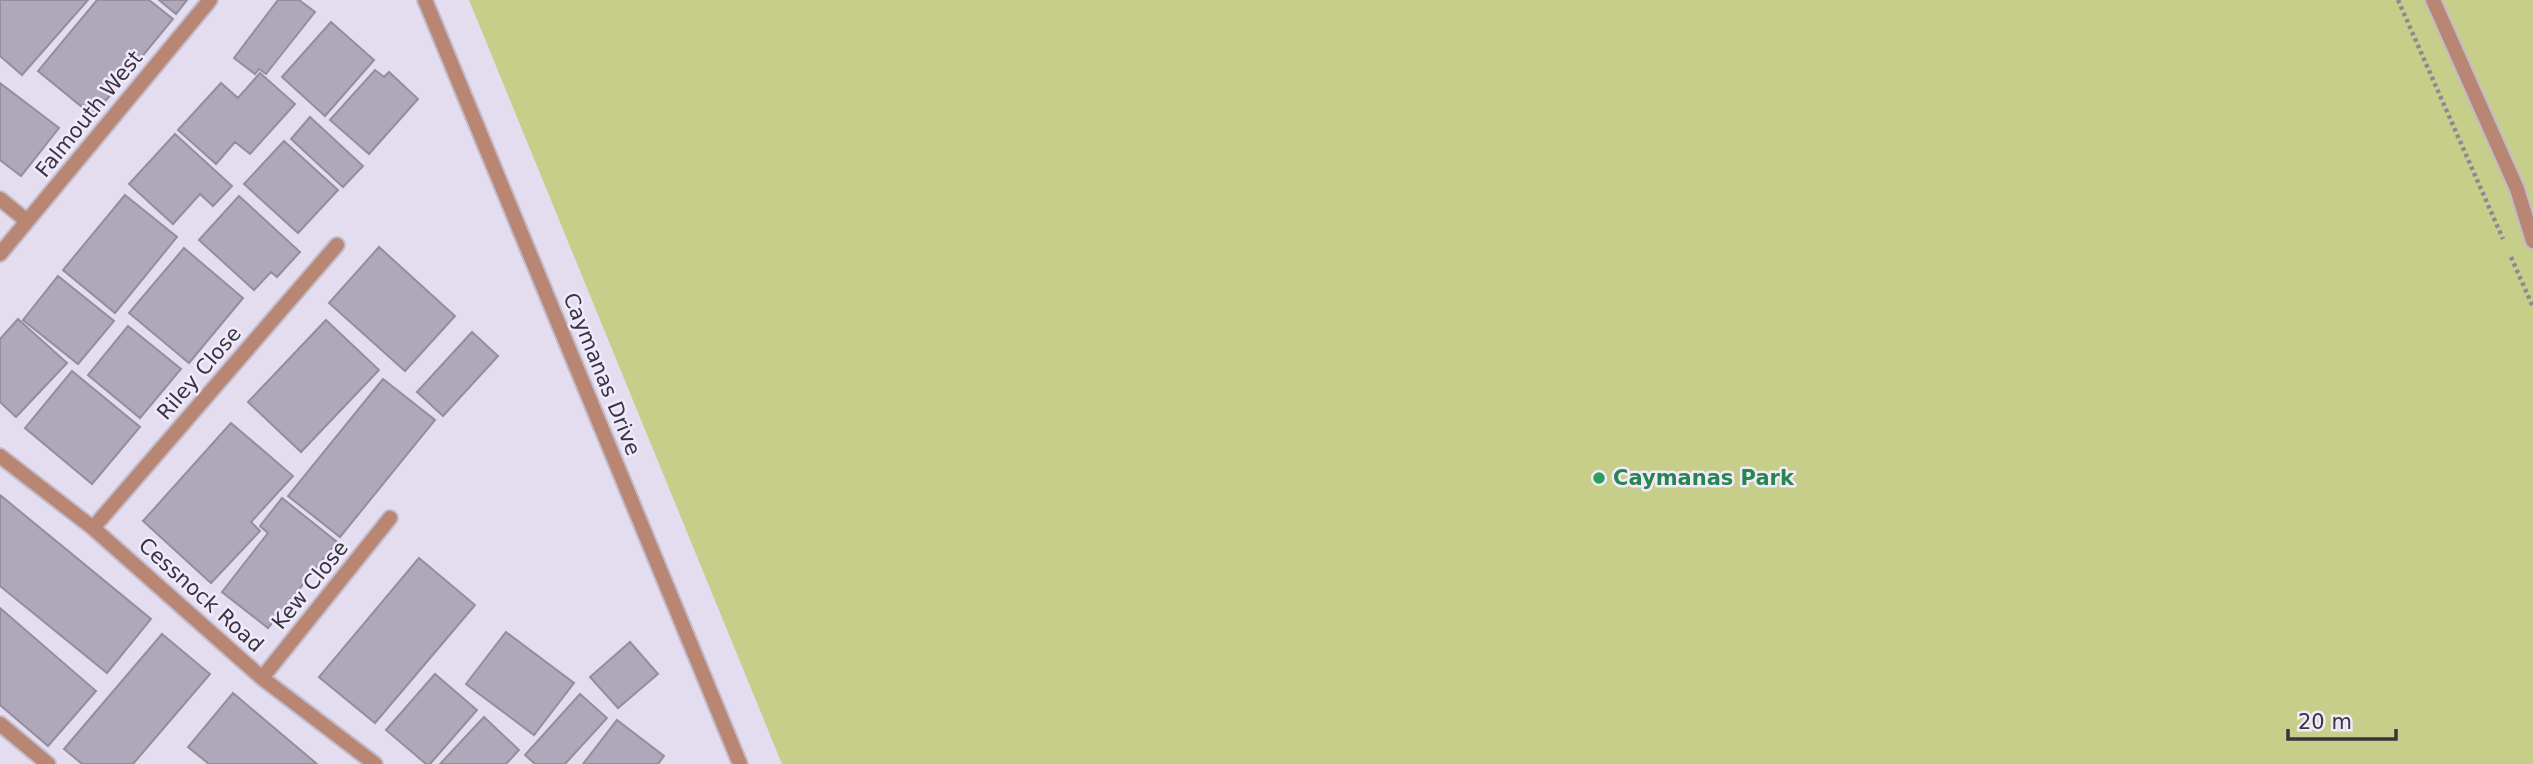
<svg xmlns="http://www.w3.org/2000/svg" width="2533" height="764" viewBox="0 0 2533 764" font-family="'DejaVu Sans',sans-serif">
  <rect width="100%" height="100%" fill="#e3ddef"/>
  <path fill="#c7ce89" d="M469 0H2533V764H782Z"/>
  <path fill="#afa8ba" stroke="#938d9e" stroke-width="2" d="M0 0H88L22 75 0 56Z
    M97 0H149L173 19 93 116 38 71Z
    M159 0H187L176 14Z
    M278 0H299L315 12 266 74 259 69 255 74 234 58Z
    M331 22 374 60 325 116 282 77Z
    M375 70 384 77 389 72 418 99 369 154 330 120Z
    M260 73 295 104 250 154 235 142 216 164 178 130 221 83 238 98Z
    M0 83 59 128 21 176 0 160Z
    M310 117 363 166 343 187 291 139Z
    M175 134 232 186 213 206 200 194 173 224 129 184Z
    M284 141 338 190 298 233 244 184Z
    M125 195 177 237 115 313 63 270Z
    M239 196 300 252 277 277 271 272 254 290 199 240Z
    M379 247 455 316 405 371 329 303Z
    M184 248 243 298 189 363 129 313Z
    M58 276 114 321 78 364 23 320Z
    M18 319 67 363 16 417 0 402V339Z
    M326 320 379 370 301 452 248 402Z
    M128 326 181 369 140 418 88 375Z
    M472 332 498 356 443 416 417 392Z
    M72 371 140 427 92 484 25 428Z
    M383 379 435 420 340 537 288 496Z
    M231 423 293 476 251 522 260 531 211 583 143 521Z
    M0 495 151 619 107 673 0 586Z
    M282 498 337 542 268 628 222 592 268 533 260 526Z
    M419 558 475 605 375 723 319 677Z
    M0 608 96 691 48 746 0 705Z
    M506 632 574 683 534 735 466 684Z
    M162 634 210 674 133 764H82L64 749Z
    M630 642 658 674 618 708 590 677Z
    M435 674 477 710 430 764H426L386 730Z
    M233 693 317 764H209L188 747Z
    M580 694 607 718 565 764H535L525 755Z
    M484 717 519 750 506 764H440Z
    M617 720 664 756 658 764H583Z"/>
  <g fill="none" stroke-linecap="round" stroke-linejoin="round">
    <g stroke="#c1bbcb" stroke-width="18">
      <path id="service" d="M2433 0 2517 189 2533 241"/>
    </g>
    <g stroke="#c1bbcb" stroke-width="18">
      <path id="minor" d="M425 0 740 764
        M0 199 27 221
        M0 254 210 0
        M0 456 93 528 262 678 375 764
        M93 528 337 245
        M262 678 390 518
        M0 724 48 764"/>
    </g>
    <path stroke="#8d8895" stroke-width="4.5" stroke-dasharray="3.5 3.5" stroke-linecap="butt" d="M2398 0 2503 239
      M2511 257 2533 307"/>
    <use href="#service" stroke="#b98673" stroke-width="14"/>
    <use href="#minor" stroke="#b98673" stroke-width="14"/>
  </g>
  <circle fill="#2e9e5b" stroke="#f1eafd" stroke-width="2.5" cx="1599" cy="478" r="7"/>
  <g text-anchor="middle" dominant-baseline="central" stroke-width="5" stroke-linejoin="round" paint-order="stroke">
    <g font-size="21" fill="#38353d" stroke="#f1eafd">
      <text transform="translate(89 114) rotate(-51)">Falmouth West</text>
      <text transform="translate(199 373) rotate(-49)">Riley Close</text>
      <text transform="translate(602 374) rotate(68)">Caymanas Drive</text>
      <text transform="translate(310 585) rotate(-51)">Kew Close</text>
      <text transform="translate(201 595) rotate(42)">Cessnock Road</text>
    </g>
    <g font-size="21" font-weight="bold" fill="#27864d" stroke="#f1eafd" text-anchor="start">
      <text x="1613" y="478">Caymanas Park</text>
    </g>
  </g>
  <path d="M2288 729v10h108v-10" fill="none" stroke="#38353d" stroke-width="3.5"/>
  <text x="2298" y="729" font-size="21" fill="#38353d" stroke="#f1eafd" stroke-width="5" paint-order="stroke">20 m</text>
</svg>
